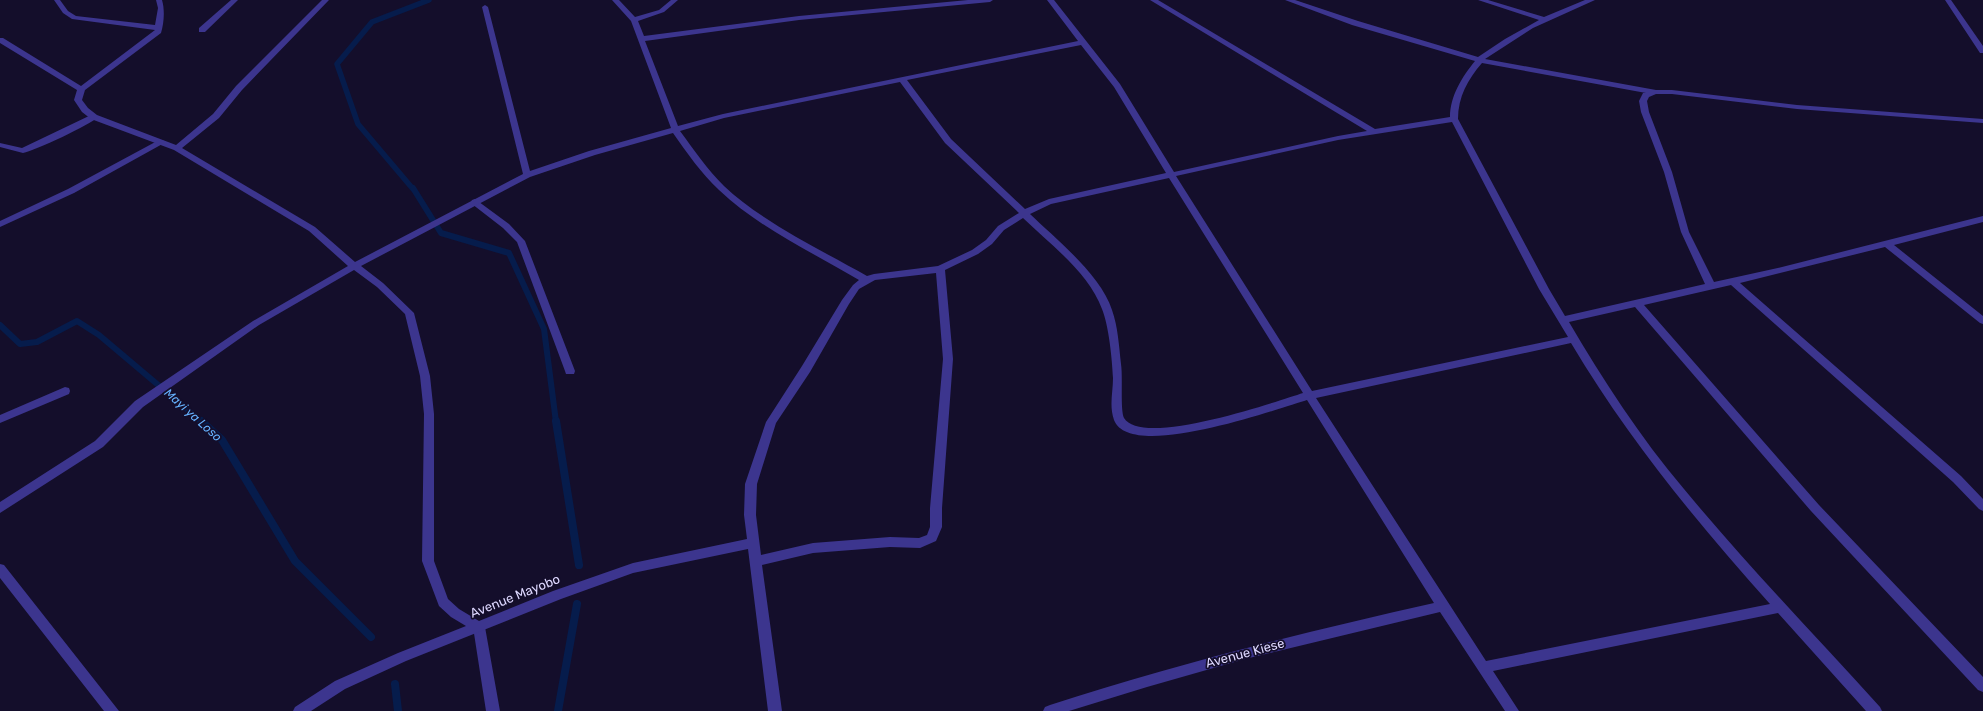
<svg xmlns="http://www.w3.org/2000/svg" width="1983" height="711" viewBox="0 0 1983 711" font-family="Rubik,sans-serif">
  <rect width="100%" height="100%" fill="#140e2b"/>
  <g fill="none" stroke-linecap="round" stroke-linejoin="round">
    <path stroke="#061c4c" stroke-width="5.5" d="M413 189 358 124 337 64 372 22 429 0"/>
    <path stroke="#061c4c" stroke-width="6" d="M413 188 441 233 509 253 544 329 556 422
      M0 325 20 344 37 342 77 321 99 335 202 422"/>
    <path stroke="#061c4c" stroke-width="8" d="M201 421 222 440 295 561 371 637
      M556 421 579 565
      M395 684 398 711
      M558 711 577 604"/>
    <path fill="#3c358e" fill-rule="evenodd" d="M91 115H94L98 117C90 125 36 150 23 153L0 147V143L22 148Z
      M159 140H162L166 142 74 193 0 227V221L68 189Z
      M475 199 509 224 525 241 575 371 574 374H566L565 371 517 242 503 228 472 204 471 202 472 200Z
      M479 621 483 623 485 627 500 711H486L473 627 475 623Z"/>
    <path fill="#3c358e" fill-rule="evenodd" d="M54 0H60L68 11 76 16 155 25 158 8 156 0H162C165 10 164 23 161 33L85 90 82 100 88 108 97 115 176 145 213 114 236 86 322 0H329L242 90 219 118 182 148 315 227 355 262 523 174 482 7 485 5 488 7 530 171 589 151 671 128 631 21 612 0H619L635 17 659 10 671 0H678L664 12 638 21 644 36 799 16 968 0H993L990 2 799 20 645 41 678 126 723 114 1078 41 1047 0H1054L1120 84 1174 172 1338 136 1367 131 1150 0H1158L1375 129 1450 117C1450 96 1462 77 1475 61L1352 25 1285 0H1295L1358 21 1478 57 1505 39 1539 20 1478 0H1488L1544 17 1585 0H1595L1533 28 1485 59 1656 90H1672L1797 105 1983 119V123L1797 109 1672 94H1656L1649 97 1647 101 1649 112 1672 172 1689 232 1714 282 1782 267 1983 216V222L1894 245 1983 316V324L1980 323 1885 247 1740 283 1961 476 1983 499V511L1979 509 1953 482 1731 285 1644 305 1819 505 1983 677V692L1978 690 1811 511 1635 307 1569 322C1603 380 1640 437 1684 489 1746 564 1814 634 1880 707L1882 711H1866L1778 613 1493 671 1519 711H1505L1440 612 1245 659 1147 687 1069 711H1043L1045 707 1050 705C1176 664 1305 632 1434 603L1307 400C1277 409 1130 462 1114 420 1109 406 1113 392 1113 378 1112 358 1109 327 1102 309 1089 273 1050 244 1023 218L1004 230 992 244 978 254 945 270 953 359 942 508V527L936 541 920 548 890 547 813 553 762 565 782 711H768L748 549 633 573 561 599 406 661 345 689 311 711H293L295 707 335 681 398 653 466 626 451 617 439 606 422 561 424 414 420 376 405 314 377 287 354 270 259 325 143 407 103 447 0 513V502L95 441 135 401 253 321 348 266 309 231 174 150 91 119 82 112 74 100 77 90 0 43V38H3L81 86 155 30 72 19 63 13ZM1081 45 1114 87 1166 173 1049 199 1025 209 951 139 907 80ZM1482 63 1646 93H1643L1639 101 1641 112 1664 172 1681 232 1705 284 1565 316 1549 289 1458 119C1458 97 1468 79 1482 63ZM900 82 945 143 1019 213 998 226 986 240 972 250 938 266 874 274 867 276C821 250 762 222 724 186 707 169 694 150 680 131L724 118ZM1452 122 1539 289 1568 337 1312 391 1176 176 1338 140ZM673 133C687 153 701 173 719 190 759 228 812 252 859 280L853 285 842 300 802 366 766 422 745 484 744 515 747 539 633 563 553 591 479 621 459 609 448 599 434 561V414L430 376 414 313 383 283 361 266 530 177 595 155ZM1169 178 1303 393C1275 402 1142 448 1124 418 1120 410 1123 376 1121 364 1119 346 1118 327 1112 310 1101 275 1056 239 1030 214L1051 204ZM936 273 943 359 930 508V527L927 535 919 538 890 537 813 543 761 555 756 515 757 484 776 423 810 372 849 304 859 289 875 280ZM1571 343C1629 440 1695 520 1770 604L1486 661 1316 398Z
      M231 0H238L205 32H199V28Z
      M1945 0H1951L1983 46V53H1980Z
      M65 387 69 388 70 391 69 394 0 423V415Z
      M0 564 4 565 119 711H104L0 578Z"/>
  </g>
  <g text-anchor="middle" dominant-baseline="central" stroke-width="3.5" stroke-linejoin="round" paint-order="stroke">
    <g font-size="12" font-style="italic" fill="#66b2ff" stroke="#140e2b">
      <text transform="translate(193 415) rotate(42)">Mayi ya Loso</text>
    </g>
    <g font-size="13" fill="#ded8ff" stroke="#140e2b">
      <text transform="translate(515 596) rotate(-22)">Avenue Mayobo</text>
      <text transform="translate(1245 653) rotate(-15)">Avenue Kiese</text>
    </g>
  </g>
</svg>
